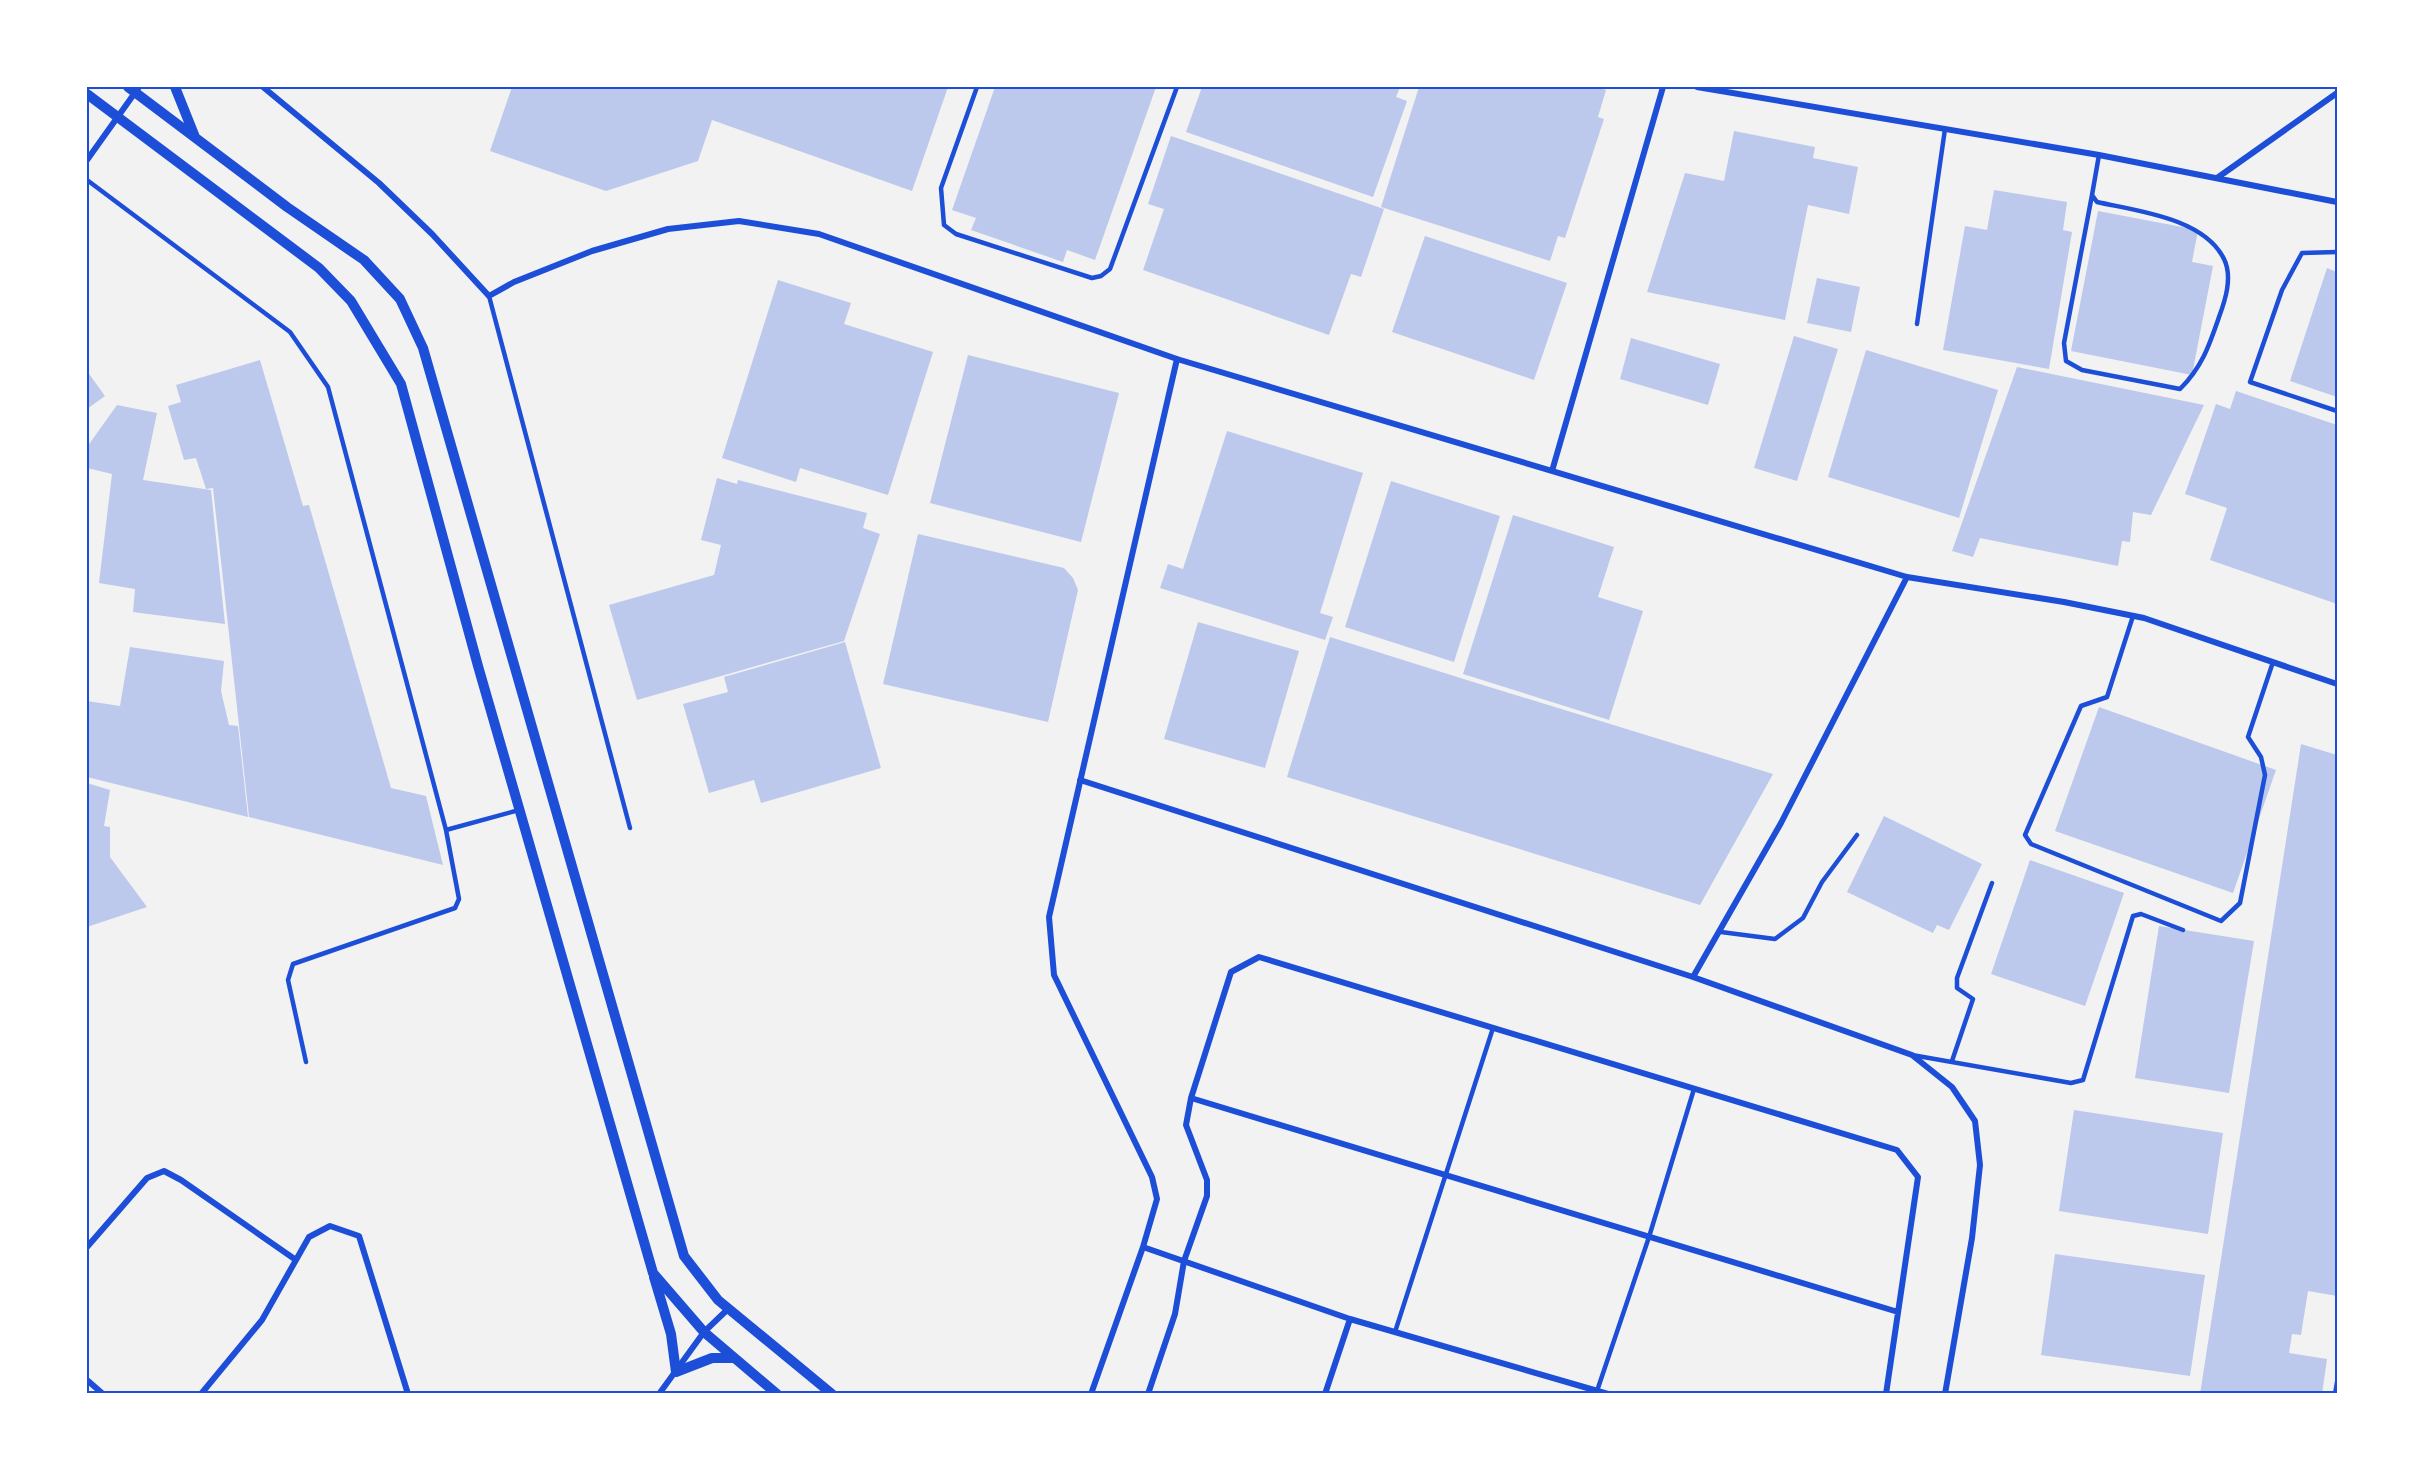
<svg xmlns="http://www.w3.org/2000/svg" width="2424" height="1481" viewBox="0 0 2424 1481" font-family="Montserrat,sans-serif">
  <rect width="100%" height="100%" fill="#f2f2f2"/>
  <path fill="#bdc9ec" d="M512 87H948L912 191 712 120 698 161 606 191 490 151Z
    M995 87H1156L1095 260 1067 250 1063 262 971 230 976 218 952 210Z
    M1202 87H1400L1396 97 1407 101 1373 197 1186 132Z
    M1419 87H1597L1606 90 1598 117 1604 119 1565 238 1558 236 1550 261 1381 207Z
    M1734 131 1815 147 1813 158 1858 167 1849 214 1808 205 1785 320 1647 292 1685 173 1724 181Z
    M1171 136 1384 209 1361 277 1351 274 1329 335 1143 270 1164 209 1148 204Z
    M1994 190 2067 202 2063 230 2072 232 2049 369 1943 350 1965 226 1987 230Z
    M2098 211 2198 230 2192 262 2213 266 2192 375 2071 351Z
    M1425 236 1567 283 1534 380 1392 332Z
    M2327 268 2337 272V397L2290 381Z
    M1817 278 1860 287 1851 332 1807 323Z
    M778 280 851 303 844 324 933 352 888 495 800 468 796 482 722 458Z
    M1794 336 1838 349 1797 481 1754 468Z
    M1631 338 1720 364 1708 405 1620 379Z
    M1866 350 1998 390 1959 518 1828 477Z
    M968 355 1119 393 1081 542 930 503Z
    M260 360 303 506 309 505 391 788 426 796 443 865 249 817 213 488 206 489 196 458 184 460 168 406 181 402 176 385Z
    M2017 367 2204 405 2151 515 2133 512 2130 542 2122 541 2118 566 1980 538 1973 557 1952 551Z
    M87 371 105 396 87 409Z
    M2236 391 2337 425V604L2210 560 2227 508 2185 494 2216 404 2230 409Z
    M117 405 157 413 143 480 211 490 225 624 133 612 135 589 99 583 112 474 87 468V447Z
    M1227 431 1363 473 1320 613 1333 617 1325 640 1160 588 1168 564 1183 569Z
    M717 478 737 484 738 480 867 513 863 528 880 534 844 641 637 700 609 605 714 575 721 545 701 540Z
    M1391 481 1500 516 1454 662 1345 627Z
    M1513 515 1614 547 1598 597 1643 611 1609 720 1463 674Z
    M918 534 1064 568 1073 578 1078 590 1048 722 883 684Z
    M1198 622 1299 651 1265 768 1164 739Z
    M1330 637 1470 681 1773 774 1700 905 1287 777Z
    M845 642 881 768 761 803 754 780 709 793 683 704 728 692 724 677Z
    M130 647 224 661 221 691 229 725 238 726 248 817 87 777V701L120 706Z
    M2099 707 2276 770 2233 893 2055 831Z
    M2301 744 2337 755V1296L2308 1291 2301 1335 2292 1334 2289 1353 2327 1359 2322 1394H2200Z
    M87 783 110 790 104 826 110 827V857L147 907 87 927Z
    M1884 816 1982 864 1949 930 1937 925 1933 933 1847 892Z
    M2030 860 2124 893 2085 1006 1991 974Z
    M2159 926 2254 941 2229 1093 2135 1078Z
    M2074 1110 2223 1133 2208 1234 2059 1211Z
    M2055 1254 2205 1275 2190 1376 2041 1355Z"/>
  <g fill="none" stroke-linecap="round" stroke-linejoin="round">
    <path stroke="#1d4ed8" stroke-width="4.5" d="M977 87 941 188 944 225 956 234 1092 278 1101 276 1110 269 1177 87
      M87 180 290 332 328 387 446 830
      M2092 195 2064 343 2066 361 2082 370 2180 389C2202 367 2209 346 2219 317 2225 301 2233 277 2224 259 2204 218 2137 211 2097 202L2092 195 2099 155
      M2337 252 2302 253 2282 290 2250 382 2337 411
      M489 296 630 828
      M1917 324 1945 129
      M2133 616 2107 697 2081 706 2025 835 2031 844 2221 921 2240 903 2265 775 2261 757 2248 737 2273 662
      M1721 932 1775 939 1803 918 1822 882 1857 835
      M1912 1055 2071 1083 2083 1080 2133 916 2141 914 2183 930
      M1952 1061 1973 999 1957 988V978L1992 883
      M306 1062 288 980 293 964 455 908 459 899 446 830 519 810
      M1395 1332 1493 1028
      M1597 1391 1649 1237 1694 1089
      M2335 1394 2337 1382"/>
    <path stroke="#1d4ed8" stroke-width="6" d="M263 87 379 183 432 234 489 296 514 282 592 251 668 229 739 221 819 234 1177 359 1907 577 2064 602 2144 618 2337 684
      M1697 87 2099 155 2337 202
      M87 160 139 87
      M2217 178 2337 93
      M1552 471 1663 87
      M1080 780 1693 977 1912 1055 1952 1087 1975 1121 1980 1165 1972 1238 1945 1394
      M1693 977 1781 823 1907 577
      M1191 1098 1898 1312
      M87 1247 147 1178 164 1171 181 1180 296 1260
      M1143 1247 1350 1319 1608 1394
      M87 1380 103 1394
      M201 1394 262 1320 309 1237 330 1226 359 1236 408 1394
      M659 1394 704 1332 728 1309
      M1091 1394 1143 1247 1157 1199 1152 1177 1054 975 1049 917 1177 359
      M1148 1394 1175 1314 1184 1261 1207 1196V1180L1186 1125 1191 1098 1231 972 1259 957 1897 1150 1918 1177 1886 1394
      M1325 1394 1350 1319"/>
    <path stroke="#1d4ed8" stroke-width="10" d="M128 87 287 207 364 260 400 299 423 348 684 1256 718 1300 832 1394
      M175 87 195 137
      M87 94 319 268 351 301 401 384 478 666 653 1273 704 1332 777 1394
      M654 1277 671 1334 676 1372 712 1358H734"/>
  </g>
  <rect width="2424" height="1481" fill="none" stroke="#ffffff" stroke-width="177"/>
  <rect x="88" y="88" width="2248" height="1304" fill="none" stroke="#1d4ed8" stroke-width="2"/>
</svg>
